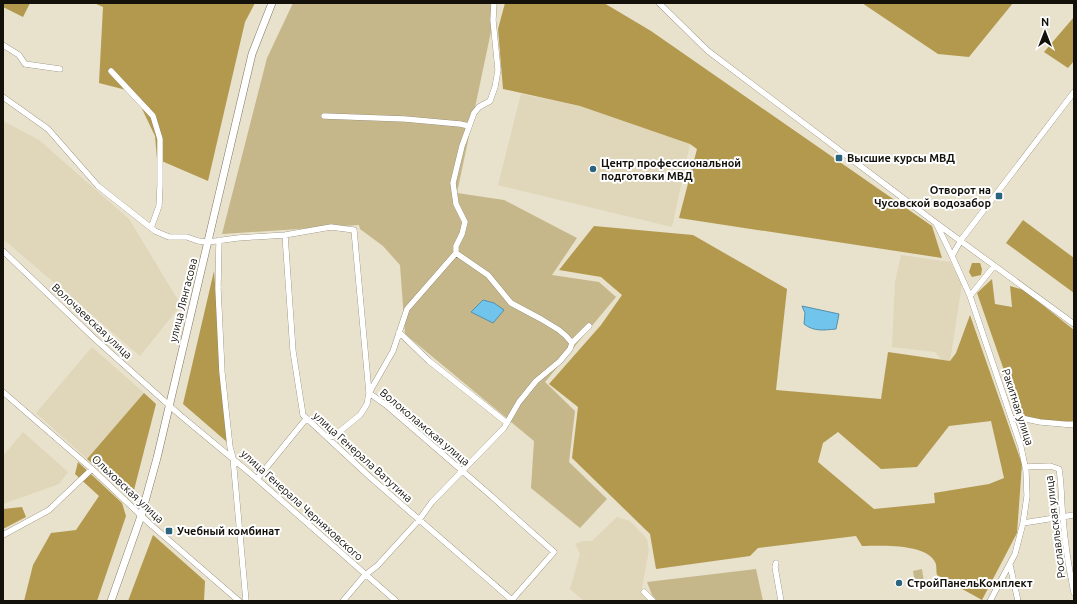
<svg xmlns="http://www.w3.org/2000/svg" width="1077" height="604" viewBox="0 0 1077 604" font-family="Ubuntu,sans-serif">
  <rect width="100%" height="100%" fill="#e8e1cc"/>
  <path fill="#e0d6ba" d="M521 94 580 106 690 144 672 227 498 185Z
    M3 121 39 140 129 219 181 305 140 356 3 239Z
    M901 255 950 262 962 284 950 361 942 360 935 352 892 347 895 282Z
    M92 347 144 393 87 459 36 413Z
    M23 432 68 472 59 484 3 504V456Z
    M617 517 630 521 647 539 649 550 641 593 650 601H584L570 589 580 554 575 544 584 541H592Z"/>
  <path fill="#c6b78a" d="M293 3H497L457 193 504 200 577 238 552 275 599 282 616 297 545 382 575 411 569 462 607 499 580 528 531 488 534 441 405 334 400 265 383 246 360 229 359 225 222 234 267 58Z
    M756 569 763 601H657L652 595 647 582Z
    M922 569 924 582 915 583 913 571Z"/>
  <path fill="#b3994e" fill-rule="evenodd" d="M3 3H30L23 17 3 7Z
    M94 3H255L245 22 208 181 157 159 155 136 134 92 99 83 103 7Z
    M505 3H604L651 31 932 226 942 258 679 218 697 149 690 144 580 106 503 89 498 29Z
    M862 3H1013L969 57 938 54Z
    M1074 17V61L1068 68 1044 52Z
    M1023 220 1074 258V293L1006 243Z
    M594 226 693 235 787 289 776 390 881 399 888 352 950 361 956 353 970 315 1022 464 1017 533 982 600 937 575C936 571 937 565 935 562 925 543 880 546 862 546L856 536 758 548 750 556 656 569 650 534 572 458 578 407 549 384 601 325 622 295 601 277 559 270ZM991 421 1004 478 989 484 934 493 935 503 874 509 818 462 823 443 838 432 881 469 917 467 949 426Z
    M972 263H980L982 269 981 275 972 277 969 272Z
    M214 271 227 442 183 404Z
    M992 279 995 304 1012 307 1010 286 1024 290 1074 330V421L1022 422 977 293Z
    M144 393 156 404 133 494 128 495 87 459Z
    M78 462 122 503 126 516 97 601H24L33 565 51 533 76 530 99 496 75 474Z
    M22 507 26 517 3 529V509Z
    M153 535 205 581 204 601H128Z"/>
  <path fill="#71c5ed" stroke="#558fa9" d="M483 300 494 303 504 310 493 323 471 312Z
    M802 306 839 314 836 329C824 330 814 332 804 324L805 313Z"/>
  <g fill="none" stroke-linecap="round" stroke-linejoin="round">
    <g stroke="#7c7663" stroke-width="6">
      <path id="minor" d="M659 3 708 51 936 223 1074 324
        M3 45 19 55 25 64 60 69
        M111 71 153 116 160 139V186L159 206 151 228
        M3 97 48 129 98 186 155 231 169 237H187L198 241 208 242 238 238 285 235 331 227 354 230 369 393 386 405 489 494 554 552 511 601
        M324 116 405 119 460 124 469 126
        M936 223 952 256 970 296 1021 447 1026 471 1027 496 1023 523 1015 554 990 601
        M285 235 293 351 303 415 371 478 512 600
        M219 240 218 288 222 372 230 447 233 458 246 601
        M3 251 94 338 180 415 257 479 396 601
        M456 253 488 275 511 303 541 319 559 330 566 336 572 343
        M952 256 961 240 1074 92
        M970 296 994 266
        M399 332 429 361 507 423
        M3 392 92 469 150 524 239 601
        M1012 419 1021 418 1040 422 1074 425
        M328 438 334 436 360 415 367 404 369 393 393 351 407 309 456 253V246L462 234 465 222 456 204 453 183 462 146 474 113 479 107 490 101 495 87 498 70 493 20 494 3
        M1025 467 1050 466 1059 469C1062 486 1061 502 1063 519 1065 544 1069 569 1074 593
        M257 479 306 419
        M1023 523 1074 515
        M3 535 49 510 92 469
        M776 563 775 567 781 601
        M1010 565 1018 601
        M644 592 653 601
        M343 601 365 575 377 566 419 520 432 502 504 428 519 402 536 381 560 361 570 349 572 343 589 326"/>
    </g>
    <g stroke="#7c7663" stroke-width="8">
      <path id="major" d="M111 601 141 516 157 458 252 54 272 3"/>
    </g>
    <use href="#minor" stroke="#fff" stroke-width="5.5"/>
    <use href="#major" stroke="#fff" stroke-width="7"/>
  </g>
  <g fill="#2b647e" stroke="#fff" stroke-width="1.5">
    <rect x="835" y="154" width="8" height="8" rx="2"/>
    <circle cx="593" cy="169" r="4"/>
    <rect x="995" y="192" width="8" height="8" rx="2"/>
    <rect x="165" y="527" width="8" height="8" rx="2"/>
    <circle cx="899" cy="583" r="4"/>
  </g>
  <g text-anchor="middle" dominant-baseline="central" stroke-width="4" stroke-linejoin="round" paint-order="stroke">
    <g font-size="11" font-weight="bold" fill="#13110a" stroke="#fff" text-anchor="start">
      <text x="847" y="158">Высшие курсы МВД</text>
      <text x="601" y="163">Центр профессиональной<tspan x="601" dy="13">подготовки МВД</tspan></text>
      <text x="991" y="190" text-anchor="end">Отворот на<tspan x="991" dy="13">Чусовской водозабор</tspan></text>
      <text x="177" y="531">Учебный комбинат</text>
      <text x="907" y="583">СтройПанельКомплект</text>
    </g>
    <g font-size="11" fill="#13110a" stroke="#fff">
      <text transform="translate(183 300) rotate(-76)">улица Лянгасова</text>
      <text transform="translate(92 321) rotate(43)">Волочаевская улица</text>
      <text transform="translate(1018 407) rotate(72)">Ракитная улица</text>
      <text transform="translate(425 427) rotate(40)">Волоколамская улица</text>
      <text transform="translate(363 457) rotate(42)">улица Генерала Ватутина</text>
      <text transform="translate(128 489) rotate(43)">Ольховская улица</text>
      <text transform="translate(302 505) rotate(42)">улица Генерала Черняховского</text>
      <text transform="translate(1055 527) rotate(-97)">Рославльская улица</text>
    </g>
  </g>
  <rect width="1077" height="604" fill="none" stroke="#13110a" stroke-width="8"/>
  <g transform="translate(1045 32)" stroke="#ffffff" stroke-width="3" paint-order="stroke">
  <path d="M0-3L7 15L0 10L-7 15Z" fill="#13110a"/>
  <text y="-6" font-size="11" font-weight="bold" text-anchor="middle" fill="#13110a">N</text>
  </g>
</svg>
